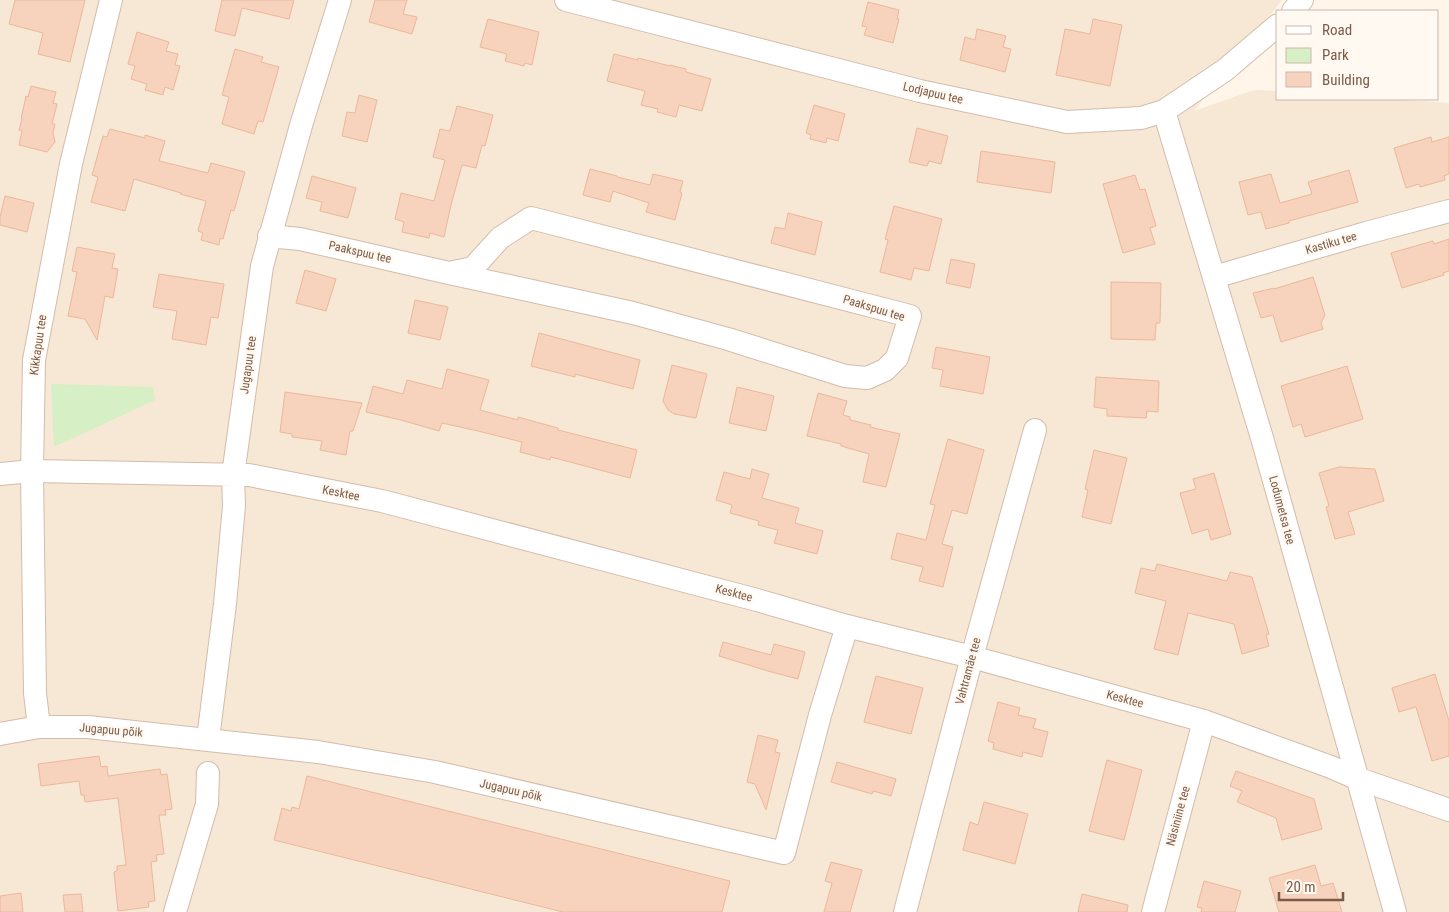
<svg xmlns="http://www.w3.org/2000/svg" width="1449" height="912" viewBox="0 0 1449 912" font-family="'Roboto Condensed',sans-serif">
  <rect width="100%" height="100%" fill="#fff5e8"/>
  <path fill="#f7e7d5" d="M0 0H1282L1194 111 1254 90 1278 91V99H1390L1449 103V912H0Z"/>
  <path fill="#d6efc4" d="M51 384 153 387 155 400 54 447Z"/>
  <path fill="#f7d2bc" stroke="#ecb89a" d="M15 0H85L70 62 38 54 43 33 9 24Z
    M222 0H294L289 19 242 8 235 36 215 31Z
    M375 0H407L403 14 417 17 412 34 369 22Z
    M868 2 899 10 897 19H899L893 43 864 35 867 27 862 26Z
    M488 19 539 32 532 65 525 63 524 66 505 61 507 54 480 47Z
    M1093 19 1122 25 1110 86 1056 75 1065 29 1090 34Z
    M977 29 1006 36 1003 47 1011 49 1005 72 960 60 965 37 975 40Z
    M137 32 169 42 166 51 178 54 175 65 180 66 173 90 165 87 163 95 145 90 147 84 131 79 135 66 128 64Z
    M235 49 263 57 261 62 279 67 263 122 258 121 254 134 222 124 229 97 222 95Z
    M614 54 638 60V58L670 66V65L686 69V72L711 79 702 111 679 105 676 117 657 112 658 109 641 105 645 91 607 81Z
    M31 86 56 92 53 103 57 104 52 124H55L53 133 55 142 47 152 19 145 22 131 19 130 22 119H21L26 96 28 97Z
    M359 95 377 100 367 142 342 136 347 112 355 113Z
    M814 105 845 114 838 141 827 138 826 143 810 139 811 135 806 133Z
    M457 106 493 115 485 146 482 145 476 168 462 165 451 205 444 237 430 233 429 238 402 232 404 222 395 219 401 193 434 201 445 160 433 157 440 129 450 131Z
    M917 128 948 136 941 164 929 161 927 166 909 162Z
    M110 129 145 138V135L165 141 159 161 208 173 211 163 245 172 234 211 231 210 223 239 220 238 219 245 201 240 203 233 198 231 206 201 180 194 181 193 134 179 125 211 91 202 98 177 92 175 103 136 107 137Z
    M1431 137 1432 142 1449 137V174L1444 176 1445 180 1420 187 1419 184 1406 188 1394 148Z
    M981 151 1055 162 1051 193 977 182Z
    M590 169 617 176V177L650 185 653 174 683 181 680 192 682 193 675 220 646 212 649 203 613 191 610 202 583 195Z
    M1349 170 1358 202 1289 221V223L1266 229 1261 212 1248 215 1239 182 1271 174 1280 203 1312 194 1308 182Z
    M1135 175 1140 190 1145 189 1156 226 1150 228 1155 244 1123 253 1103 184Z
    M312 176 356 188 348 218 320 211 322 202 306 198Z
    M5 196 34 203 27 232 0 225V217Z
    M894 206 942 219 929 271 914 268 911 280 880 272 888 240 885 239Z
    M788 213 822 222 815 255 771 243 775 227 785 229Z
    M1449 239V271L1443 273 1444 275 1402 288 1391 253 1433 241 1434 244Z
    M77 247 115 254 112 268 118 269 113 298 105 296 97 340 85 319 68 316 77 272 72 271Z
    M951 259 975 264 970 288 946 283Z
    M305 270 336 279 326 311 296 303Z
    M159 274 224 284 218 318 211 317 206 345 172 339 177 311 153 307Z
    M1313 277 1325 315 1321 323 1323 329 1281 342 1273 315 1261 318 1253 293 1274 288V289Z
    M1111 282 1161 283 1160 323H1156L1155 340 1111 339Z
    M415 300 448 307 440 340 408 333Z
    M539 333 640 360 633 389 575 374V377L531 366Z
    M936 347 990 357 983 394 940 386 943 370 932 368Z
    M672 365 707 374 696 418 674 414 668 410 663 401Z
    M1347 366 1363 419 1305 437 1301 424 1293 427 1281 386Z
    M447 369 489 380 480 410 518 420V417L558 428V430L637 450 630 478 551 457 550 460 520 452 522 442 478 431 442 423 439 431 401 420 366 412 373 386 403 394 407 380 442 389Z
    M1096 377 1159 381 1158 412 1147 411 1146 418 1107 416V409L1094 407Z
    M737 387 774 396 766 431 729 423Z
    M285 392 362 403 353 431H350L346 455 320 450 322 441 292 437V434L280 432Z
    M818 393 847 401 843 415 850 417V420L871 425 870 427 900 434 886 487 863 482 869 454 841 446V444L807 436Z
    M948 439 984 450 967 514 952 510 942 544 953 547 943 587 919 581 923 567 891 559 897 533 926 540 935 505 930 504Z
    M1094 450 1127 458 1111 524 1082 517 1088 490 1085 489Z
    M1339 467 1375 469 1384 501 1348 512 1355 534 1335 539 1326 507 1329 506 1319 473Z
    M752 469 769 474 762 498 799 508 795 523 823 531 817 554 774 543 778 530 758 525 759 521 730 513 732 505 716 500 724 472 750 479Z
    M1214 473 1231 534 1211 540 1208 529 1192 534 1180 493 1196 489 1193 479Z
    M1157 564 1227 581 1230 572 1252 577 1269 634 1266 635 1269 646 1242 654 1234 624 1188 613 1178 655 1154 649 1166 601 1135 593 1141 568 1155 571Z
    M723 642 771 655 774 644 805 652 798 679 768 671 719 656Z
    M1435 674 1449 721V756L1432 761 1416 707 1399 712 1392 688Z
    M876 676 923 688 911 734 864 722Z
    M998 702 1020 708 1018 715 1036 719 1033 728 1048 732 1042 757 1023 752 1022 757 993 749 994 743 988 741Z
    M758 735 778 740 775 752 780 753 766 810 755 784 747 782Z
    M99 756 101 767 107 766 108 776 160 769 161 775 167 774 172 809 165 810 166 815H159L164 854 156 855 157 861 151 862 155 901 148 902 149 907 118 911 114 872 117 871V866L126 865 118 798 85 802 84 795H81L79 781 41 786 38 764Z
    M1107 760 1142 770 1124 840 1089 831Z
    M837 762 896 779 891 796 873 791 872 794 831 782Z
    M1236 771 1314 799 1322 829 1282 840 1276 818 1237 802 1242 791 1230 786Z
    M307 776 730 881 722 912H563L274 840 282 808 291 811 292 807 299 809Z
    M984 802 1028 814 1015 864 963 850 970 822 978 825Z
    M831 862 862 870 850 912H824L832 883 825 881Z
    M1315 865 1321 886 1333 883 1342 912H1279L1269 878Z
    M1204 881 1241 891 1235 912H1201L1202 908 1197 907Z
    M21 893 23 912H0V896Z
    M81 894 83 912H65L63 895Z
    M1082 894 1128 905 1127 912H1078Z"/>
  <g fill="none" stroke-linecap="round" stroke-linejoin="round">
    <g stroke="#d3bcab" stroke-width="24">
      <path id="minor" d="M566 0 920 91 1067 122 1141 118 1164 111 1225 70 1278 25
        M1293 11 1302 0
        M1164 111 1262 438 1395 912
        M269 236 300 239 449 273 473 268 500 238 531 218 910 316 897 358 885 370 867 378 845 376 728 339 633 313 449 273
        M1214 277 1366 233 1449 211
        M0 474 32 471 249 475 382 501 757 600 847 626 972 657 1204 721 1331 767 1356 778 1449 810
        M39 727 35 693 32 471 34 360 71 164 111 0
        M0 734 39 727H88L318 752 435 772 784 853 820 715 847 626
        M208 739 225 604 234 506 233 475 262 266 302 122 340 0
        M175 912 207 804 208 773
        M905 912 972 657 1035 430
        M1153 912 1204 721"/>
    </g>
    <use href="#minor" stroke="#fff" stroke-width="22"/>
  </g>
  <g text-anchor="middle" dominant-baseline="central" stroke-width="4.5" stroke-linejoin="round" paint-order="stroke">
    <g font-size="12" fill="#7d5a48" stroke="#fff9f1">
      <text transform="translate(933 93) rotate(13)">Lodjapuu tee</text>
      <text transform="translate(1331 243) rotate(-16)">Kastiku tee</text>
      <text transform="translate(360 252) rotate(13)">Paakspuu tee</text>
      <text transform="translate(874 308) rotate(17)">Paakspuu tee</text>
      <text transform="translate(38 345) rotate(-82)">Kikkapuu tee</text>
      <text transform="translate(248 365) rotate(-82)">Jugapuu tee</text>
      <text transform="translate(341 493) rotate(11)">Kesktee</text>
      <text transform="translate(1282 510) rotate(75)">Lodumetsa tee</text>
      <text transform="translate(734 593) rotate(15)">Kesktee</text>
      <text transform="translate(968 671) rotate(-75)">Vahtramäe tee</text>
      <text transform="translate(1125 699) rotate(15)">Kesktee</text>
      <text transform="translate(111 730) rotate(5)">Jugapuu põik</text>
      <text transform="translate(511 790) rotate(13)">Jugapuu põik</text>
      <text transform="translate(1178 816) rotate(-75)">Näsiniine tee</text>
    </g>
  </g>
  <rect x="1276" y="10" width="162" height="90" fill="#fff9f1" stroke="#cbb9ad"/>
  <rect x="1286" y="26" width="25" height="8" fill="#ffffff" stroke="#cbb9ad"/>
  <text x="1322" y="35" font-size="15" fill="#7d5a48">Road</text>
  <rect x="1286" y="48" width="25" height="15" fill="#d6efc4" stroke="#cbb9ad"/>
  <text x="1322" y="60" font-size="15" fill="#7d5a48">Park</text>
  <rect x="1286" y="72" width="25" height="15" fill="#f7d2bc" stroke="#cbb9ad"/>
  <text x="1322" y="85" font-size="15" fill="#7d5a48">Building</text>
  <path d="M1279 892v8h64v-8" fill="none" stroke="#7d5a48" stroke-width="2.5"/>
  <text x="1286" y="892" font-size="15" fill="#7d5a48" stroke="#fff9f1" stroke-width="4" paint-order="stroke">20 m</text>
</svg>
